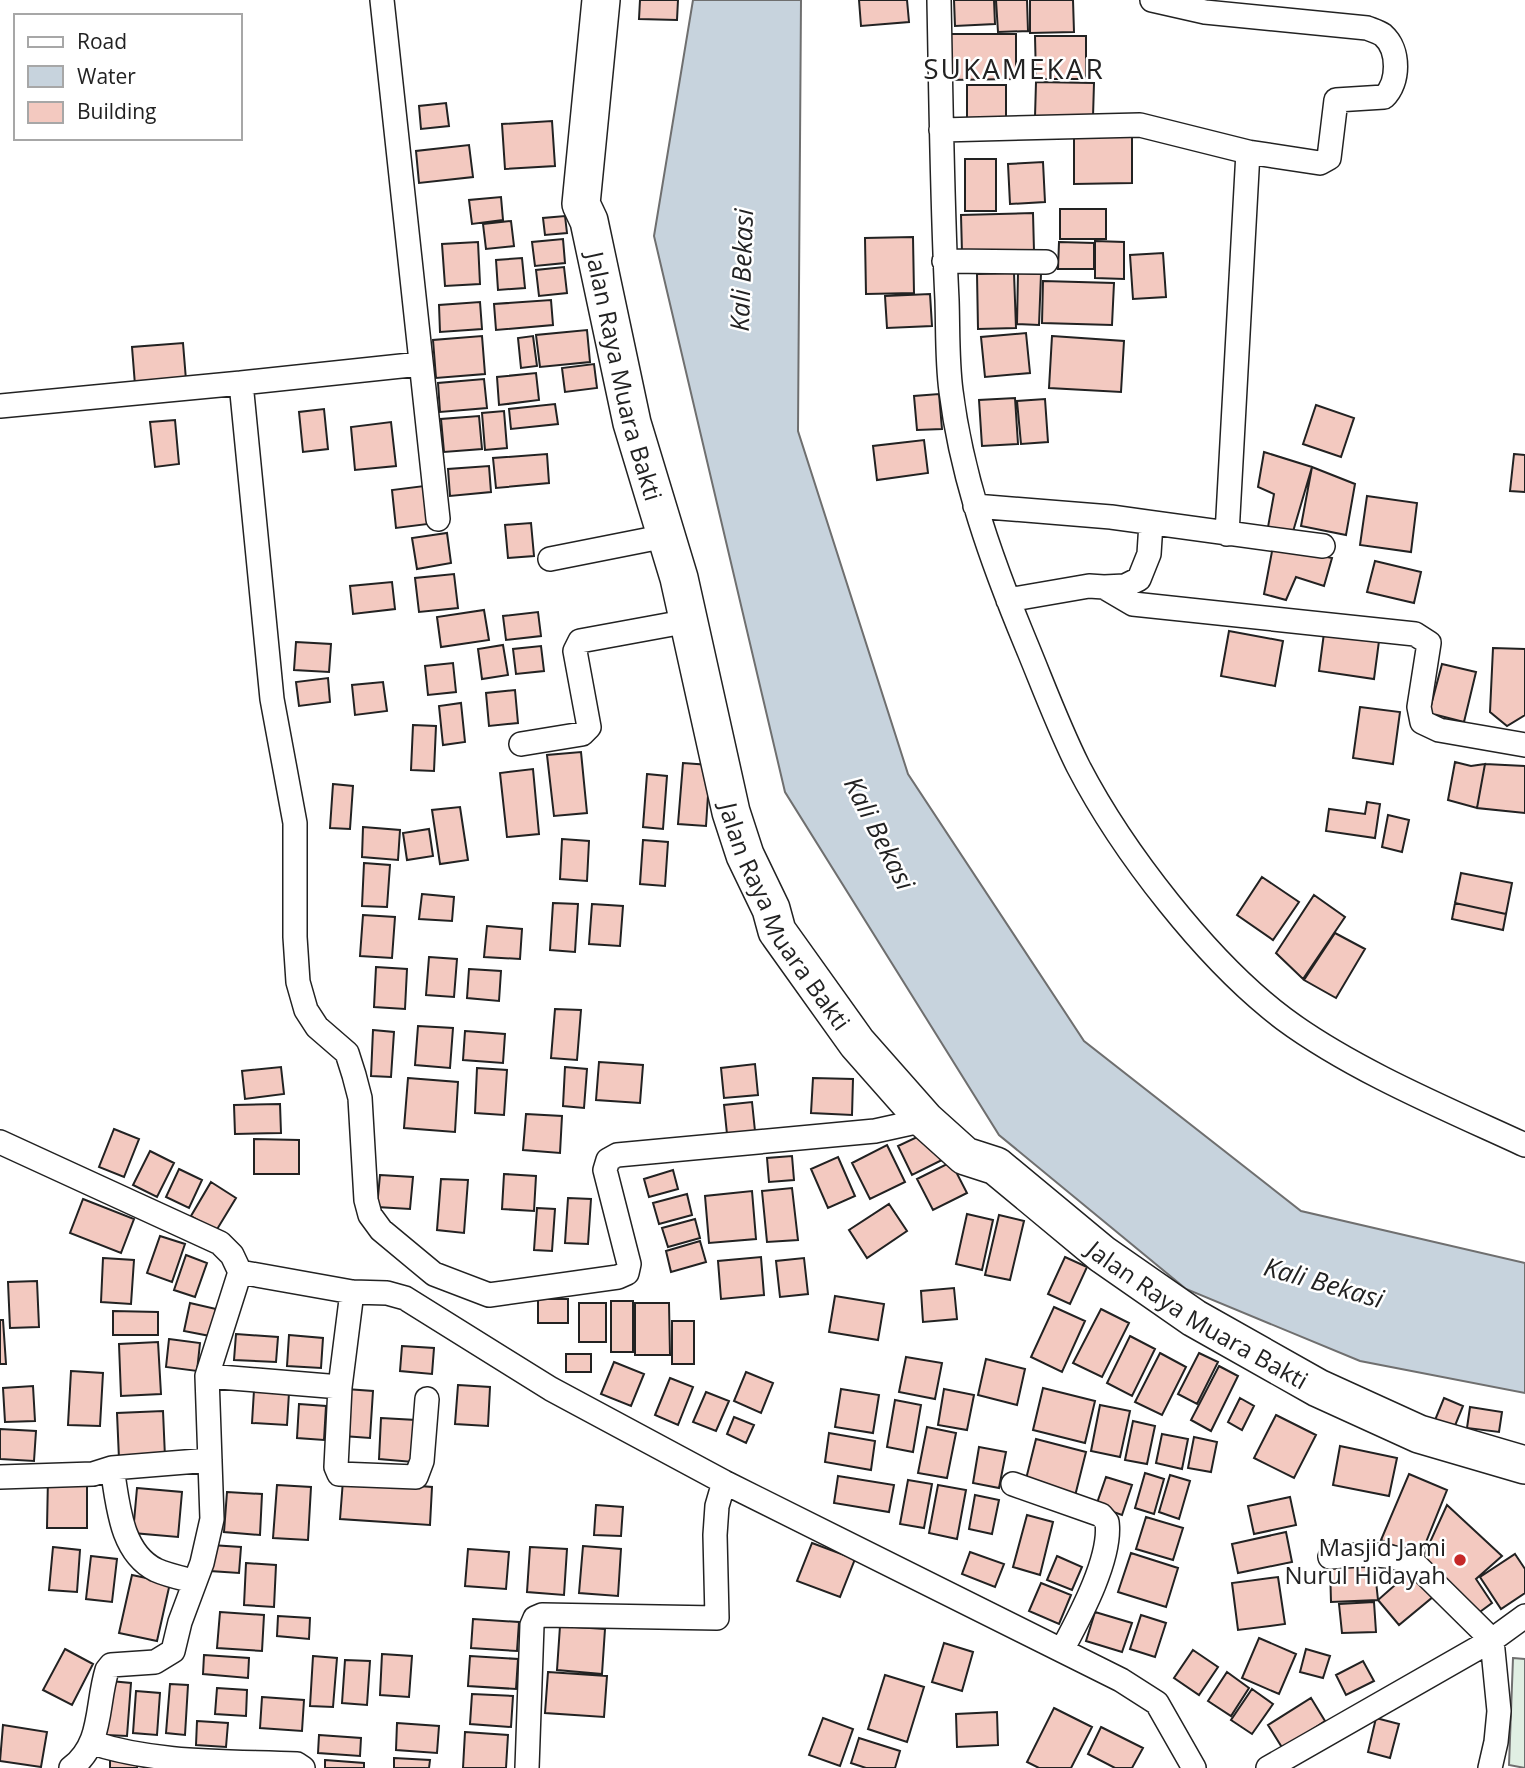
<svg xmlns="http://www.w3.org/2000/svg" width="1525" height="1768" viewBox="0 0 1525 1768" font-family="'Open Sans',sans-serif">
  <rect width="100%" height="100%" fill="#fff"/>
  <path fill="#e0efe3" stroke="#6f6f6f" stroke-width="2" d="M1513 1658 1525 1659V1768L1509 1765Z"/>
  <path fill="#c7d3dd" stroke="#6f6f6f" stroke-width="2" d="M693 0H801L798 431 908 774 1084 1041 1301 1211 1525 1263V1393L1360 1361 1186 1289 999 1135 785 792 654 236Z"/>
  <path fill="#f3c9c0" stroke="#222" stroke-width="2" d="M640 0H678L677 20 639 19Z
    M859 0H907L909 22 861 26Z
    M954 0H994L995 24 955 26Z
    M996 0H1027L1028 31 998 32Z
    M1030 0H1073L1074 32 1030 33Z
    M946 34H1016V79L947 80Z
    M1035 36H1086V79H1036Z
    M1036 82 1094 83 1093 117H1035Z
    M967 85H1006V120L967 121Z
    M446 103 449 126 421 129 419 106Z
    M552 121 555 166 505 169 502 124Z
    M1132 133V183L1074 184V134Z
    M469 145 473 177 419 183 416 151Z
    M965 159H996V211H965Z
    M1043 162 1045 202 1010 204 1008 164Z
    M501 197 503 220 472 224 469 200Z
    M1060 209H1106V239H1060Z
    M1033 213 1034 251 962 253 961 215Z
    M565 216 567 233 545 235 543 218Z
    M511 221 514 246 486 249 483 224Z
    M913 237 914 293 866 294 865 238Z
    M563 239 565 263 535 266 532 242Z
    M1095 241 1124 242V279L1095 278Z
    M478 242 480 284 445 286 442 244Z
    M1059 242 1094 243V269H1058Z
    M1163 253 1166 297 1133 299 1130 255Z
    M522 258 525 288 498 290 496 260Z
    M564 267 567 293 539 296 536 270Z
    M1014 273 1016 328 978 329 977 274Z
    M1018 273 1041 274 1039 325 1017 324Z
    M1043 281 1114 283 1112 325 1042 323Z
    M930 294 932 326 887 328 885 296Z
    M551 300 553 325 496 330 494 304Z
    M480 302 482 329 440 332 439 305Z
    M587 330 590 362 540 367 536 335Z
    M1026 333 1030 373 985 377 981 337Z
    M482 336 485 374 436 378 433 340Z
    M533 336 537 366 521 368 518 338Z
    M1052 336 1124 341 1121 392 1049 388Z
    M183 343 186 380 135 385 132 347Z
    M594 364 597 388 565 392 562 368Z
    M536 373 539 400 499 405 497 377Z
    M484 379 487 408 440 412 438 383Z
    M939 394 942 429 917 430 914 396Z
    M1015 398 1018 444 982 446 979 400Z
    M1045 399 1048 442 1021 444 1017 401Z
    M555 404 558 424 511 429 509 409Z
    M1316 405 1354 418 1341 457 1303 444Z
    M324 409 328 449 303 452 299 412Z
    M504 411 507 448 485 450 482 413Z
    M479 416 482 449 444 452 441 419Z
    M175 420 179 464 155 467 150 422Z
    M391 422 396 466 355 470 351 427Z
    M924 440 928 473 877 480 873 446Z
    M1264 452 1312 467 1292 535 1268 527 1274 494 1258 487Z
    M547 454 549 483 496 488 493 458Z
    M1514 454 1525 455V492L1510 491Z
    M489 466 491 492 450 496 448 469Z
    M1312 467 1355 484 1346 535 1301 526Z
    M424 486 428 524 396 528 392 490Z
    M1367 496 1417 503 1411 552 1360 545Z
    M531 523 534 556 508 558 505 525Z
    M447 533 451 563 417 569 412 538Z
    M1273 546 1332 558 1324 586 1296 577 1286 600 1264 594Z
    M1375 561 1421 572 1414 603 1367 592Z
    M454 574 458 608 419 612 415 578Z
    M392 582 395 609 353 614 350 586Z
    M484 610 489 640 441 647 437 617Z
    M538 612 541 636 506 640 503 616Z
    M1229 631 1283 641 1275 686 1221 676Z
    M1324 633 1379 641 1374 679 1319 671Z
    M296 642 331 644 329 672 294 670Z
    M503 645 508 675 482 679 478 649Z
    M541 646 544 671 516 674 513 649Z
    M1493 648 1525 649V715L1507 726 1490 712Z
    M453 663 456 692 428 695 425 666Z
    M1442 664 1476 672 1464 722 1429 713Z
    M328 678 330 702 299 706 296 682Z
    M383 682 387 711 355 715 352 685Z
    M515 690 518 723 489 726 486 693Z
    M461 703 465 742 443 745 439 706Z
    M1360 707 1400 712 1393 764 1353 758Z
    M413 725 436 726 434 771 411 770Z
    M581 752 587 813 554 816 547 755Z
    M1455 762 1471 766 1485 764 1477 808 1448 800Z
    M683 763 710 765 706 826 678 824Z
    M1485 764 1525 766V813L1477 808Z
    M533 769 539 834 507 837 500 773Z
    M647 774 667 776 663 829 643 827Z
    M333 784 353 786 350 829 330 828Z
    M1367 802 1380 804 1375 838 1326 831 1329 809 1365 814Z
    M460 807 468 860 440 864 432 810Z
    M1388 815 1409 820 1402 852 1382 847Z
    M363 827 400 830 398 860 362 857Z
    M429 829 433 856 407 860 403 833Z
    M562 839 589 841 587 881 560 879Z
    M643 840 668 842 665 886 640 884Z
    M364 863 390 865 387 907 362 906Z
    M1461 873 1512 883 1506 914 1455 903Z
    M1262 877 1299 902 1273 940 1237 915Z
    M422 894 454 897 452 921 419 919Z
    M1314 895 1345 917 1303 979 1276 953Z
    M553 903 578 904 575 952 550 950Z
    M1455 903 1506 914 1503 930 1452 919Z
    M592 904 623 906 620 946 589 944Z
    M363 915 395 917 392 958 360 956Z
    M487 926 522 929 520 959 484 957Z
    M1335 933 1365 949 1336 998 1304 980Z
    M429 957 457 959 454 997 426 995Z
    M376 967 407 969 405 1009 374 1007Z
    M469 969 501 971 499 1001 467 998Z
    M555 1009 581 1010 577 1060 551 1058Z
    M418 1026 453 1028 450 1068 415 1065Z
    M373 1030 394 1032 391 1077 371 1076Z
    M465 1031 505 1034 503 1063 463 1060Z
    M599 1062 643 1065 640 1103 596 1100Z
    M755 1064 758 1095 724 1098 721 1068Z
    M281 1067 284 1094 245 1099 242 1071Z
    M565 1067 587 1069 584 1108 563 1106Z
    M477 1068 507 1070 504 1115 475 1113Z
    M408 1078 458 1082 455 1132 404 1128Z
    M813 1078 853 1079 852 1115 811 1113Z
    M752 1102 755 1131 727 1134 724 1105Z
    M280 1104 281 1133 235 1134 234 1105Z
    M526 1114 562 1116 560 1153 523 1150Z
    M114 1129 139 1139 124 1177 99 1167Z
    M934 1129 948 1157 912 1175 898 1146Z
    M254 1139 299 1140V1174H254Z
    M887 1145 905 1182 870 1199 852 1163Z
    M150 1151 174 1163 157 1197 133 1185Z
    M792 1156 794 1180 769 1182 767 1158Z
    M838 1157 855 1196 828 1208 811 1169Z
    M951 1162 967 1193 933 1210 917 1179Z
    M179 1169 202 1180 189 1208 166 1197Z
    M673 1170 678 1189 649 1197 644 1179Z
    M504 1174 536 1176 534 1211 502 1209Z
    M380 1175 413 1177 410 1209 377 1207Z
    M441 1179 468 1180 464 1233 437 1230Z
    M211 1182 236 1198 216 1231 191 1216Z
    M792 1188 798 1240 767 1242 762 1191Z
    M752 1191 756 1239 709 1243 705 1196Z
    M687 1194 692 1215 659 1224 653 1203Z
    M568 1198 591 1199 588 1244 565 1243Z
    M83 1199 134 1219 121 1253 70 1233Z
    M889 1204 907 1231 867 1258 849 1230Z
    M537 1208 555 1209 552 1251 534 1250Z
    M967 1214 993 1220 982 1270 956 1264Z
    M999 1215 1024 1221 1010 1280 985 1275Z
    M695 1219 700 1238 668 1247 662 1228Z
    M160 1236 185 1244 172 1282 147 1273Z
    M700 1241 706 1262 671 1272 666 1251Z
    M186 1255 207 1263 195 1297 174 1290Z
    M761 1257 764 1295 721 1299 718 1261Z
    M1065 1257 1087 1267 1070 1304 1048 1294Z
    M103 1258 134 1260 131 1304 101 1302Z
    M804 1258 808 1294 780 1297 776 1261Z
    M37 1281 39 1327 10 1328 8 1282Z
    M954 1288 957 1319 923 1322 921 1291Z
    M835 1296 884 1304 878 1340 829 1332Z
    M538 1299H568V1323H538Z
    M611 1301H633V1352H611Z
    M190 1303 216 1309 210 1336 184 1331Z
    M579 1303H606V1342H579Z
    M635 1303H669L670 1355H635Z
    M1054 1307 1085 1321 1062 1372 1031 1357Z
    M1101 1309 1129 1323 1102 1377 1073 1363Z
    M113 1311 158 1312V1335H113Z
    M0 1320H3L6 1364H0Z
    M672 1321H694V1364H672Z
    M236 1334 278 1337 276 1362 234 1360Z
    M289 1335 323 1338 321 1368 287 1366Z
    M1130 1336 1155 1349 1132 1396 1107 1383Z
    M169 1339 200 1343 197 1371 166 1367Z
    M158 1342 161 1394 121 1396 119 1344Z
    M402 1346 434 1348 432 1374 400 1371Z
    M1160 1353 1186 1367 1162 1415 1135 1402Z
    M1199 1353 1218 1362 1197 1404 1178 1394Z
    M566 1354H591V1372H566Z
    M906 1357 942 1363 935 1399 899 1392Z
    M986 1359 1025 1369 1017 1405 978 1395Z
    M614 1362 644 1374 631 1406 601 1394Z
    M1219 1366 1238 1376 1211 1431 1191 1420Z
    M71 1371 103 1373 100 1426 68 1425Z
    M746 1372 773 1383 761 1413 734 1401Z
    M670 1378 693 1387 678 1425 655 1415Z
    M458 1385 490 1387 488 1426 455 1424Z
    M33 1386 35 1421 5 1422 3 1388Z
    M1043 1388 1095 1401 1085 1443 1033 1430Z
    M346 1389 373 1391 370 1438 343 1436Z
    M841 1389 879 1395 873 1433 835 1427Z
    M944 1389 974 1395 967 1430 938 1425Z
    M254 1390 289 1393 287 1425 252 1423Z
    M706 1392 729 1401 716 1431 693 1422Z
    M1240 1398 1254 1406 1242 1430 1228 1422Z
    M1444 1398 1463 1406 1452 1433 1433 1425Z
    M895 1400 921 1405 913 1452 887 1447Z
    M299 1404 326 1406 324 1440 297 1438Z
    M1100 1405 1130 1411 1120 1457 1091 1451Z
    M1470 1407 1502 1412 1499 1432 1467 1428Z
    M163 1411 165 1457 119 1459 117 1413Z
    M1276 1415 1316 1435 1294 1478 1254 1458Z
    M734 1417 754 1425 746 1443 727 1434Z
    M381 1418 416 1420 413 1462 379 1459Z
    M1133 1421 1155 1426 1147 1464 1125 1460Z
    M927 1427 956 1433 947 1478 918 1473Z
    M0 1429 36 1431 34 1461 0 1459Z
    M829 1433 875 1441 871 1470 825 1462Z
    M1162 1434 1188 1439 1182 1469 1156 1463Z
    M1194 1437 1217 1442 1211 1472 1188 1468Z
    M1036 1439 1086 1452 1075 1496 1025 1483Z
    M1340 1446 1397 1458 1389 1496 1333 1485Z
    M979 1447 1006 1452 999 1488 973 1483Z
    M1145 1473 1164 1479 1154 1514 1135 1508Z
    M1409 1474 1447 1490 1420 1557 1381 1540Z
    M1170 1475 1190 1481 1179 1519 1159 1512Z
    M838 1476 894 1485 889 1512 834 1503Z
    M48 1477H87V1528H47Z
    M1106 1477 1132 1485 1122 1515 1096 1506Z
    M343 1480 432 1487 430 1525 340 1519Z
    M908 1480 932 1484 924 1528 900 1524Z
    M277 1485 311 1487 308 1540 273 1538Z
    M938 1485 966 1490 957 1539 929 1533Z
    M137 1488 182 1492 178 1537 133 1533Z
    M227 1492 262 1494 260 1535 224 1532Z
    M975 1495 999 1500 992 1534 969 1529Z
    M1290 1497 1296 1525 1254 1534 1248 1506Z
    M596 1505 623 1507 621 1536 594 1535Z
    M1447 1505 1502 1556 1476 1579 1492 1603 1473 1617 1420 1564Z
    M1027 1515 1053 1522 1040 1575 1013 1567Z
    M1146 1517 1183 1528 1173 1560 1136 1549Z
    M1286 1532 1292 1562 1238 1573 1232 1544Z
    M812 1543 855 1559 840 1597 797 1581Z
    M211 1545 241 1547 239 1573 210 1571Z
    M583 1546 621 1549 618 1596 579 1593Z
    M53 1547 80 1550 77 1592 49 1590Z
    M530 1547 567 1549 564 1595 527 1592Z
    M468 1549 509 1552 506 1589 465 1586Z
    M970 1552 1004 1564 995 1587 962 1574Z
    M1131 1553 1178 1568 1166 1607 1118 1592Z
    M1515 1554 1525 1569V1593L1501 1609 1480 1577Z
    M91 1556 117 1559 112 1602 86 1599Z
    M1057 1556 1082 1567 1072 1590 1047 1580Z
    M1374 1562 1378 1600 1331 1602 1330 1565Z
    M246 1563 276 1565 274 1607 244 1605Z
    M1412 1570 1434 1596 1399 1625 1378 1600Z
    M132 1575 170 1583 157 1641 119 1633Z
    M1278 1577 1285 1624 1238 1630 1232 1583Z
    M1041 1583 1071 1595 1059 1624 1029 1611Z
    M1374 1602 1376 1632 1342 1633 1339 1604Z
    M220 1612 264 1615 262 1651 217 1648Z
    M1095 1612 1132 1623 1122 1652 1086 1641Z
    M1141 1615 1166 1623 1155 1657 1130 1649Z
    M278 1616 310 1618 309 1639 277 1636Z
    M473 1619 519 1622 517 1651 471 1648Z
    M560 1626 605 1629 602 1674 557 1670Z
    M1259 1638 1296 1654 1279 1694 1242 1678Z
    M944 1643 973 1652 962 1691 932 1682Z
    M65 1649 93 1664 72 1705 43 1690Z
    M1306 1649 1330 1656 1323 1678 1300 1672Z
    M1193 1650 1218 1667 1199 1695 1174 1678Z
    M382 1654 412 1656 409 1697 380 1695Z
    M204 1655 249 1658 248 1678 203 1674Z
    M313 1656 337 1658 333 1707 310 1706Z
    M470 1656 518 1659 516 1689 468 1686Z
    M345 1660 370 1661 367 1705 342 1703Z
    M1363 1661 1374 1681 1346 1695 1336 1675Z
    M548 1672 607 1676 604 1717 545 1713Z
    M1227 1672 1249 1688 1231 1716 1208 1701Z
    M885 1675 924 1687 907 1742 868 1729Z
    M110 1681 131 1683 127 1736 106 1735Z
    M170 1684 188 1685 185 1735 166 1733Z
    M217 1688 247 1690 246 1716 215 1714Z
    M1252 1689 1273 1704 1252 1734 1231 1720Z
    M136 1691 160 1693 157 1735 133 1733Z
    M472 1694 513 1696 511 1727 470 1724Z
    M262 1697 304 1700 302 1731 260 1728Z
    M1311 1698 1325 1721 1283 1749 1268 1725Z
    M1054 1708 1092 1727 1071 1768H1039L1027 1762Z
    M997 1712 998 1745 957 1747 956 1714Z
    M823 1718 853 1729 840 1766 809 1755Z
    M1376 1718 1399 1724 1390 1758 1368 1752Z
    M197 1721 228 1723 226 1747 196 1745Z
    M397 1723 439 1726 437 1753 396 1750Z
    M3 1725 47 1732 41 1767 0 1761Z
    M1101 1727 1143 1748 1132 1768H1115L1088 1754Z
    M465 1732 508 1735 506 1768H463Z
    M319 1735 361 1738 360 1756 318 1753Z
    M859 1738 900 1751 895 1768H866L851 1763Z
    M394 1758 430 1760 429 1768H394Z
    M110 1759 138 1761 137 1768H110Z
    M325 1760 364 1763V1768H325Z"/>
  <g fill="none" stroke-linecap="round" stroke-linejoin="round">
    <g stroke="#222" stroke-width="26">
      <path id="street" d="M382 0 438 519
        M939 0C941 100 942 200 947 300 948 330 947 361 951 391 962 479 992 562 1026 644 1043 685 1058 726 1078 766 1122 851 1207 961 1284 1019 1353 1070 1447 1109 1525 1145
        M941 130 1140 125 1248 152 1320 163 1329 158 1336 100 1384 97C1399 83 1400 50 1383 35 1379 32 1372 30 1367 28L1205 12 1152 0
        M944 261 1046 262
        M420 364 241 383 272 699 295 823V937L298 982 306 1010 317 1027 347 1053 354 1075 360 1098 366 1200 370 1215 381 1230 434 1274 489 1295 618 1277 627 1273 629 1264 605 1170 608 1160 617 1155 875 1131 925 1120
        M0 406 241 383
        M975 506 1111 517 1323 546
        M1227 534 1248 152
        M550 559 666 536
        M1104 587 1125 586 1139 579 1149 554 1151 523
        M1008 600 1089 586 1104 587 1133 604 1415 634 1429 643 1419 707 1422 722 1439 730 1525 745
        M521 744 582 734 589 727 575 651 580 641 689 621
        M0 1142 220 1243 232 1255 240 1272
        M352 1292 340 1387 336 1467 339 1474 416 1477 422 1461 427 1399
        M207 1376 340 1387
        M112 1468C118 1503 120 1552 156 1570 167 1575 181 1578 193 1581
        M0 1477 93 1474 112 1468 210 1460
        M1013 1484 1101 1515 1107 1522C1112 1558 1079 1618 1062 1650
        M1330 1557C1361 1555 1389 1551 1417 1566L1492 1640 1499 1711 1496 1742 1490 1768
        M93 1743C157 1764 230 1761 297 1764L303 1768
        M71 1768C103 1744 96 1706 107 1670L111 1665 155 1662 173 1651 180 1622 202 1563 212 1519 207 1376 240 1272 352 1292 387 1293 405 1298 551 1389 724 1482 1121 1680 1157 1703 1194 1768
        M527 1768 532 1625 535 1618 542 1615 717 1618 715 1535 717 1506 724 1482
        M1268 1768 1492 1640 1525 1616"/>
    </g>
    <g stroke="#222" stroke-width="40">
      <g id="primary">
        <path id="s1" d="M601 0 581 204 589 221 632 423 679 578 731 812 745 855 771 909 777 931 857 1043 925 1120 965 1156 996 1166 1102 1254 1194 1318 1318 1388 1419 1434 1525 1465"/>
      </g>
    </g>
    <use href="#street" stroke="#fff" stroke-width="23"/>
    <use href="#primary" stroke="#fff" stroke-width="37"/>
  </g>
  <circle fill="#c62828" stroke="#fff" stroke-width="2.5" cx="1460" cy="1560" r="7"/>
  <g text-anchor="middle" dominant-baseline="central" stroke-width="5" stroke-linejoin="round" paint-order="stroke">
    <g font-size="24" fill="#222" stroke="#fff">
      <text stroke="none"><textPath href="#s1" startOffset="383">Jalan Raya Muara Bakti</textPath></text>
      <text stroke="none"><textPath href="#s1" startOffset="950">Jalan Raya Muara Bakti</textPath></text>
      <text stroke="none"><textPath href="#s1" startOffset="1538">Jalan Raya Muara Bakti</textPath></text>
    </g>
    <g font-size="24" fill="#222" stroke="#fff" text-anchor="end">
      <text x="1446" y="1546">Masjid Jami<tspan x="1446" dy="28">Nurul Hidayah</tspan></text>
    </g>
    <g font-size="26" font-style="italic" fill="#222" stroke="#fff">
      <text transform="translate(741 270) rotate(-88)">Kali Bekasi</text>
      <text transform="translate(880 833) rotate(63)">Kali Bekasi</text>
      <text transform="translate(1324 1282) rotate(16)">Kali Bekasi</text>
    </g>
    <g font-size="28" letter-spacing="2" fill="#222" stroke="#fff">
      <text x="1014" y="68">SUKAMEKAR</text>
    </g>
  </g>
  <rect x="14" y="14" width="228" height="126" fill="#ffffff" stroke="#a7a7a7" stroke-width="2"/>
  <rect x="28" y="37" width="35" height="10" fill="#ffffff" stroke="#a7a7a7" stroke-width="2"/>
  <text x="77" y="49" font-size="21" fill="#222222">Road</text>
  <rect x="28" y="66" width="35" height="21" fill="#c7d3dd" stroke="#a7a7a7" stroke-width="2"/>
  <text x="77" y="84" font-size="21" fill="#222222">Water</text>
  <rect x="28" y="102" width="35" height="21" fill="#f3c9c0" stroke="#a7a7a7" stroke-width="2"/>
  <text x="77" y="119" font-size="21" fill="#222222">Building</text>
</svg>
